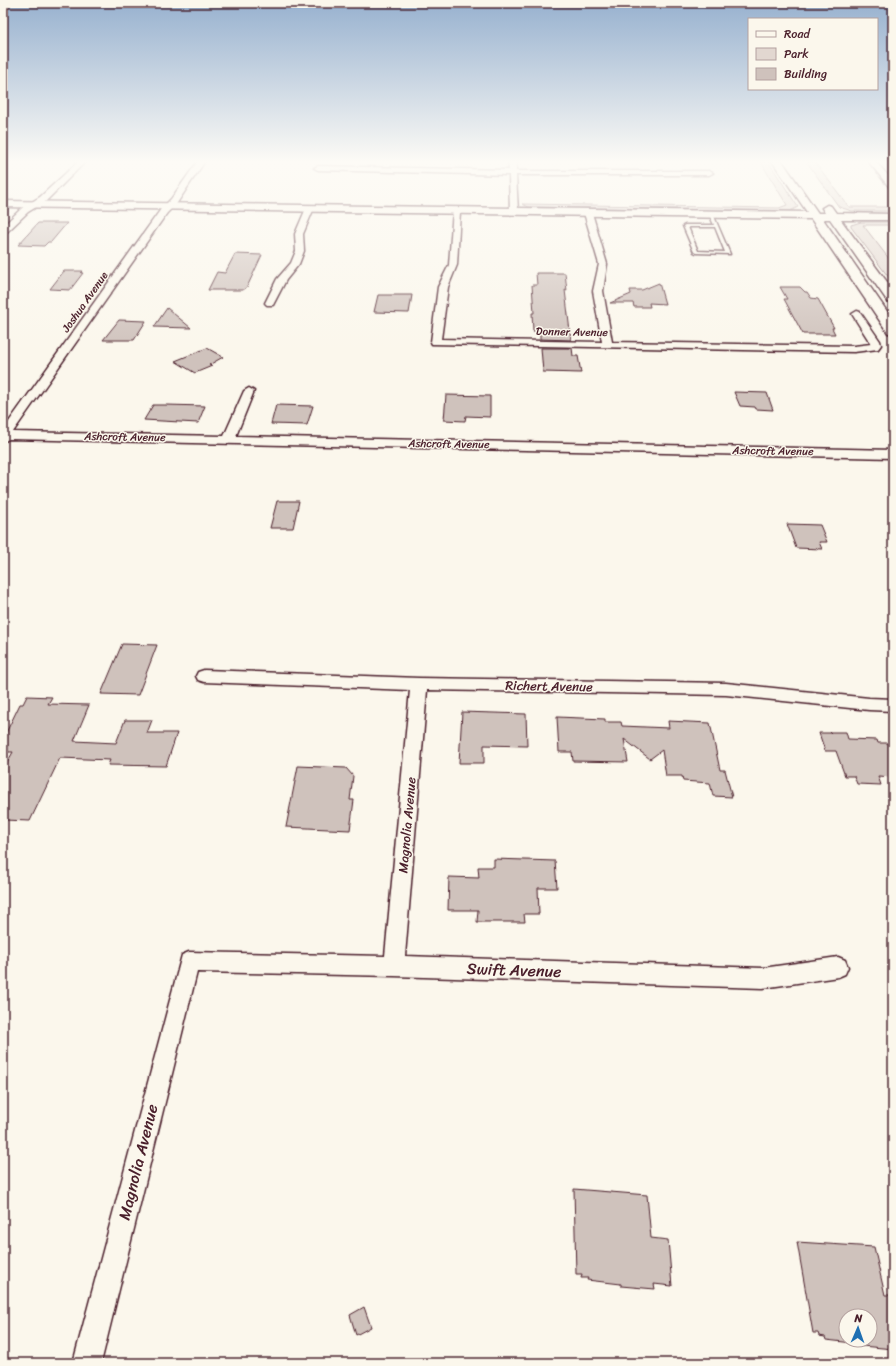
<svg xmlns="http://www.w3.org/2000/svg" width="896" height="1366" viewBox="0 0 896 1366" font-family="Sriracha,sans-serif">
  <rect width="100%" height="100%" fill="#fbf7ec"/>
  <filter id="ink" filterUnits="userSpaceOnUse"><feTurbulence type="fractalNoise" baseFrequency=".025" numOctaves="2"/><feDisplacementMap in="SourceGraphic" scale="8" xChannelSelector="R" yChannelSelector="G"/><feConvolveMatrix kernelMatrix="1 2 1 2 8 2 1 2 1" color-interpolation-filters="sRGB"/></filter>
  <g filter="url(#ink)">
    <path fill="#e2d7d0" stroke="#967b7e" d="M760 161H768L798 207 790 211 529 207 522 204 779 208 787 205Z
      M806 161H814L849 207H893V211H852L839 207Z
      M861 222H893V225H863L893 264V283L851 227V225Z"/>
    <path fill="#cfc2bc" stroke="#4a1f2b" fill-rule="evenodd" d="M38 223H67L51 242H48L44 246 18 245Z
      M235 254 262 255 247 287 243 290H208L217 272 225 273Z
      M64 271H83L81 273H83L70 290 50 289Z
      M536 273H565L567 291 565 290 571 340 540 339V332L533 331 532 313H534L532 285H537Z
      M659 283 665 304 649 303 650 307H634L633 303H610L631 294 630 290H642Z
      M780 287H800L805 292H807L811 298 818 299 834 328H832L835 334H803L784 299H787Z
      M378 295H412L409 313 374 312Z
      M167 308 191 328 154 327Z
      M119 320 146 321 134 340H103Z
      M207 348 223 357 209 365 212 366 195 373 175 361Z
      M541 348H572L573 356H578L581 373 543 372Z
      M734 392 767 393 773 410 756 409 755 407 740 406Z
      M446 395 490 396V417L466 416 465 421 444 420Z
      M153 405H166L205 406 198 423 144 420Z
      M276 405 313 406 307 425 271 424Z
      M277 501H299L293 528H270Z
      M787 524 820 525 827 542H819L822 549 796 548Z
      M122 644 157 645 138 695 101 694Z
      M27 696 52 697 48 704 89 705 74 741 116 743 125 720H152L147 733H177L166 766 108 765 110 760 60 758 30 821 3 820V770L13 752H3V739L20 704H23Z
      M462 712 526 714 527 746 484 745V763H459Z
      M557 717 605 719V722H621L622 726 669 728 668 721 710 723 720 770H725L732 797 713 796 710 783 683 781 682 776H666L662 750 650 759 624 739 628 762 573 761 572 752H559Z
      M830 732H846L848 739 877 740 878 743H889L893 753V777L878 776 881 785 857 784 854 776H845L836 751H825L819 733H831Z
      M298 766 346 768 353 776 350 800H354L350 830 286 827Z
      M494 859 555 861 557 888H538L539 914H524L525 922H477L478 910H448L449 877 479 878 478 867H494Z
      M574 1189 647 1195 651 1238 668 1240 672 1286 654 1284 655 1289 621 1286V1284L587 1280 588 1278H581L582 1274H576Z
      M797 1242 874 1247 885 1295H893V1349L862 1346V1344L826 1340 825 1337 819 1336 818 1333H813ZM846 1316H870V1340H846Z
      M364 1307 371 1327 356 1335 350 1315Z"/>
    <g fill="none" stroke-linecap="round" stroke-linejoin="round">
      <g stroke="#4a1f2b" stroke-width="3">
        <path id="lane" d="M711 213 713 214 730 254 696 253 694 252 683 226 685 225H714L709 214ZM688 227H715L725 252 698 251Z"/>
      </g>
      <g stroke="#4a1f2b" stroke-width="3">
        <path id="street" d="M79 161H86L46 201 28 212 6 233H3V226L22 208 40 197Z
          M198 161H205L177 203 167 213 13 432 224 436 244 391 249 388 254 391 236 436 893 450V458L9 439 3 442V430L161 209 171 199Z
          M508 161H516V171H709L713 173 709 175H516L518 211 514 213 510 211 509 175 318 170 314 168 318 166 509 170Z
          M868 161H875L893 181V188H890Z
          M307 206H313L314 208 303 234 304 251 299 264 286 280 273 305H267L265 303 277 279 291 263 296 251 295 234Z
          M453 209H459L460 211 457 265 448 287 441 339 602 342 593 291 599 264 584 213 588 211 592 213 607 264 603 291 612 342 854 346 871 344 852 314 857 311 860 312 880 341 881 345 878 349 854 352 432 344 431 342 438 287 449 265Z
          M204 670 419 678 726 683 869 698 893 699V711L869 710 726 695 427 690 405 956 763 968 838 957 845 960 848 967 845 974 838 977 763 988 394 976 197 972 101 1363H73L182 955 189 952 385 956 410 690 204 682 198 680 196 676 198 672Z"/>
      </g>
      <g stroke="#4a1f2b" stroke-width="3">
        <path id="secondary" d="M772 161H782L818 213H825L822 208 827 205 831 206 836 213 893 214V220H841L893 290V303L888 302 830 219H823L893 320V334L888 333 811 219 3 207V201L807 212Z"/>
      </g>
      <use href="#lane" fill="#fbf7ec" fill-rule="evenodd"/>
      <use href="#street" fill="#fbf7ec" fill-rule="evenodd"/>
      <use href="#secondary" fill="#fbf7ec" fill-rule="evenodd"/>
    </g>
  </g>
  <linearGradient id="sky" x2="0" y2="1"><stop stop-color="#97b1cf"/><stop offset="0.46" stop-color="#fdfbf6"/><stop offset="1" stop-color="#fdfbf6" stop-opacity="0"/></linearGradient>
  <rect width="896" height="352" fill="url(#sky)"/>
  <g text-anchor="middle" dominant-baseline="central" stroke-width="3" stroke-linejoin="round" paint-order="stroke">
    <g font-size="11" fill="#4a1f2b" stroke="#fbf7ec">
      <text transform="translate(85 302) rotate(-55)">Joshua Avenue</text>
      <text transform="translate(572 332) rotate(1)">Donner Avenue</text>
      <text transform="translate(125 437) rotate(1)">Ashcroft Avenue</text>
      <text transform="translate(449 444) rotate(1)">Ashcroft Avenue</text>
      <text transform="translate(773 451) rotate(1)">Ashcroft Avenue</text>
    </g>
    <g font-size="13" fill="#4a1f2b" stroke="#fbf7ec">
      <text transform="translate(549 686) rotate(1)">Richert Avenue</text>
      <text transform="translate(407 825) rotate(-85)">Magnolia Avenue</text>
    </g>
    <g font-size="16" fill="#4a1f2b" stroke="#fbf7ec">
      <text transform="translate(514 970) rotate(2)">Swift Avenue</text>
      <text transform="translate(138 1162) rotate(-76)">Magnolia Avenue</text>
    </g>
  </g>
  <rect width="896" height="1366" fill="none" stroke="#fbf7ec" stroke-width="16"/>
  <rect x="8" y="8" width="880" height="1350" fill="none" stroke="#4a1f2b" stroke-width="1.5" filter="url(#ink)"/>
  <rect x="748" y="18" width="130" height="72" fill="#fbf7ec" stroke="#b4a19f"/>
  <rect x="756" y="31" width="20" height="6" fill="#fbf7ec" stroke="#b4a19f"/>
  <text x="784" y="38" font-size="12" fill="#4a1f2b">Road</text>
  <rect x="756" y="48" width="20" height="12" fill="#e2d7d0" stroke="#b4a19f"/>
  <text x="784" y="58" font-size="12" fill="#4a1f2b">Park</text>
  <rect x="756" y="68" width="20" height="12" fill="#cfc2bc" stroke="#b4a19f"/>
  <text x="784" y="78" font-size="12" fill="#4a1f2b">Building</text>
  <g transform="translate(858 1328) rotate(2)"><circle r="19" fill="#fbf7ec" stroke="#b4a19f"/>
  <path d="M0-3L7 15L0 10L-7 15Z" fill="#1f6fb2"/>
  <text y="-6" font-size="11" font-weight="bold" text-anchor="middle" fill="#4a1f2b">N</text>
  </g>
</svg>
